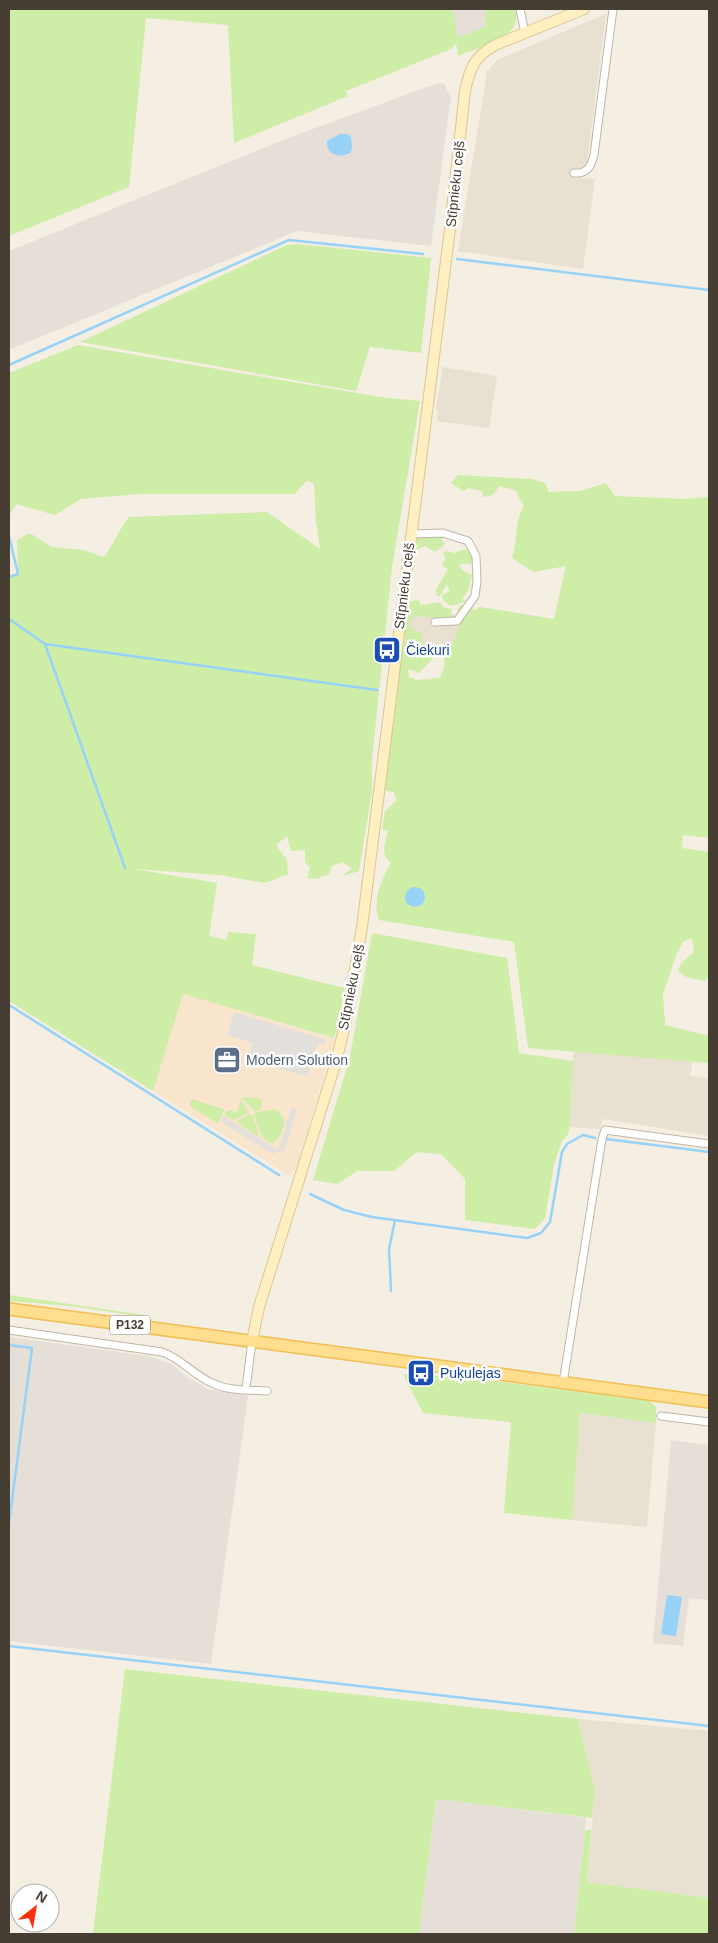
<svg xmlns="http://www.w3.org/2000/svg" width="718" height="1943" viewBox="0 0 718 1943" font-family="Helvetica,sans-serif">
  <rect width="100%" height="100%" fill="#f4eee3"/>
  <path fill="#e8e0d0" d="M606 14 587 163 581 168 574 169 572 177 595 179 583 269 458 251 487 72 497 60Z
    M443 367 497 376 489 428 437 421 438 412 436 409Z
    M409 604 466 617 463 654 404 645Z
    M574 1034 694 1051 690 1076 709 1079V1136L603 1119 600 1129 570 1127Z
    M580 1413 656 1423 647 1527 572 1520Z
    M578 1719 709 1731V1898L587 1882 595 1790Z"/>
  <path fill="#f9e5cb" d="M183 994 335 1039 297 1165 290 1176 153 1091Z"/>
  <path fill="#e5dfd8" d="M451 9H511L512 15 457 43Z
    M443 83 451 96 431 246 297 231 9 350V251L283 140 435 84Z
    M9 1337 148 1356 173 1365 187 1377 210 1390 248 1396 211 1664 9 1641Z
    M671 1440 709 1445V1600L689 1598 683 1646 653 1643Z
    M436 1799 586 1818 574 1934H419Z"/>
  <path fill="#ceeda6" d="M9 9H453L458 38 486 26 484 9H516C516 16 517 22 513 28 503 40 473 50 458 56L456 43 451 49 346 91 348 96 234 143 228 25 146 18 129 187 9 236Z
    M298 244 431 258 421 353 370 347 356 391 80 342 287 245Z
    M78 345 380 397 420 401 392 567 372 759V791L359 871 342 876 352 869 343 862 332 866 329 874 316 879 307 878 310 867 305 862V850L291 851 287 836 276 845 287 860 288 874 265 883 220 875 134 869 217 883 209 936 226 940 229 932 256 934 252 965 344 988 340 1016 334 1038 183 994 153 1091 9 1001V577L18 574 17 540 30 533 52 547 83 550 104 557C114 544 119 529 129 517L267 512 320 549 316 520 314 484 307 480 295 494H139L81 499 55 515 16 504 9 516V373Z
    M458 475 532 479 545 483 549 492 580 491 606 483 615 496 686 499 709 497V838L683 835 682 848 709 852V975L705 981 686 977 678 971 682 962 694 952 692 938 683 942 677 953 663 994 665 1025 709 1036V1063L528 1048 514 942 379 920C372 899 381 881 391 863 380 854 385 844 388 831L382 829 385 811 396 801 394 792 386 791 385 785 389 742 398 684 396 671 398 654 403 647 405 640V626L402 621 406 602 419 600 420 605 441 602 443 607 452 609 450 618C437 623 424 612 412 618L410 624 415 632 423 633 422 642 426 648 421 653 423 655 430 654 434 657 419 673 408 669 409 677 418 680 440 678 445 664 444 659 449 651 448 649 454 640 462 620 457 609 461 605 470 607 475 610 480 607 554 619 566 566 534 572 512 558C518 541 514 521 524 506L515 490 499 486 493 495 483 497 482 491 469 488 463 491 451 483Z
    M432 535 443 537 442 540 445 544 435 552 425 546 416 550 417 538Z
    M464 549 470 551 474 560 470 564H459L462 570 472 575 468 591 462 599 465 601C455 606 449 609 442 597L443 594 449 592V588L446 585 440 596H437L436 590 448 569 444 567 442 563 446 559 443 553 445 551 455 553Z
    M372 933 507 958 519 1053 573 1061 570 1127 568 1134 561 1143 554 1165 545 1218 535 1229 465 1220V1179L441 1154 417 1152 394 1171H357L338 1184 313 1180 350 1057Z
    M241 1097 262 1099 261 1109 254 1111Z
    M191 1099 224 1109 218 1124 191 1107 190 1104Z
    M241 1100 249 1112 234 1120 226 1117 225 1113 228 1110 237 1112Z
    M275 1109 284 1118C285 1128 281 1138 273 1143 260 1141 258 1125 254 1114L256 1112Z
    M249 1114 253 1116 259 1137 236 1122Z
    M9 1295 144 1315V1317L71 1306 9 1301Z
    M403 1374 472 1378 650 1401 656 1407V1423L580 1413 572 1520 504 1513 511 1422 423 1413Z
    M125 1669 578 1719 595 1790 592 1818 436 1799 419 1934H93Z
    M585 1830H591L587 1882 709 1898V1934H574Z"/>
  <path fill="#e3e0dc" d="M234 1012 326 1040 325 1044 318 1043 307 1077 248 1059 252 1043 227 1035Z
    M291 1108 297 1109 285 1150 272 1154 220 1121 223 1116 277 1149 280 1146Z
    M9 1352 22 1354 17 1385 9 1384Z"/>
  <path fill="#97d2f8" d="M340 134H347L351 137 352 148 350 153C339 159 326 154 327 141Z
    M405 897a10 10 0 1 1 20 0a10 10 0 1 1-20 0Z
    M667 1595 682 1597 676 1636 661 1634Z"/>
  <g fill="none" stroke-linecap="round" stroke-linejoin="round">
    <path stroke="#97d2f8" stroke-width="2.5" d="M457 259 709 290
      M9 365 289 240 423 254
      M9 536 18 574 9 577
      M9 619 45 644 377 690
      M45 644 125 868
      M9 1005 279 1175
      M606 1139 709 1152
      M310 1194 344 1210 372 1217 527 1238 541 1233 550 1222 562 1152 567 1144 583 1135 595 1138
      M391 1291 389 1249 395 1220
      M9 1345 32 1348 9 1523
      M9 1646 709 1726"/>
    <g stroke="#c0b6a5" stroke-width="9">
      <path id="street" d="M520 9 525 33
        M574 173C587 174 591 167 594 155L613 9
        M411 534 443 533 468 541 476 556 477 581 475 596 457 621 435 622
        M9 1330 162 1352C181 1358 193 1375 212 1383 228 1391 249 1390 267 1391
        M563 1383 602 1139 605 1130 709 1144
        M246 1389 252 1341
        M661 1416 709 1422"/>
    </g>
    <g stroke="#dcc68f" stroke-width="12">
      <path id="secondary" d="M252 1341 259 1307 336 1062 347 1016 362 927 449 237 465 91C470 68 474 57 495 45L584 9"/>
    </g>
    <g stroke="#f1bf54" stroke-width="14">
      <path id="primary" d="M9 1309 709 1402"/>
    </g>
    <use href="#street" stroke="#fff" stroke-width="7"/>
    <use href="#secondary" stroke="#ffefc1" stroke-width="10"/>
    <use href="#primary" stroke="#ffde90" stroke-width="11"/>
  </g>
  <defs>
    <g id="bus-square" transform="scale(1.4375)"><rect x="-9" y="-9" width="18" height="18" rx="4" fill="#1a4fb4" stroke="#fff"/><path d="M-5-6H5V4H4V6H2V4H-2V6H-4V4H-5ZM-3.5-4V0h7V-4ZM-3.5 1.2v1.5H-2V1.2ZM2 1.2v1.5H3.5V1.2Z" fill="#fff"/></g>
    <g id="office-square" transform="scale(1.4375)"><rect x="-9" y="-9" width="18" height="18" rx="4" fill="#5c6f8a" stroke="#fff"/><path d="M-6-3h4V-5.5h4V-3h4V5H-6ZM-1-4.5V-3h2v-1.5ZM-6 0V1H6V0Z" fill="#fff"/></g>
  </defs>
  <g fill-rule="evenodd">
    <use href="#bus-square" x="387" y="650"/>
    <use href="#office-square" x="227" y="1060"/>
    <use href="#bus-square" x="421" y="1373"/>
  </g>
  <g text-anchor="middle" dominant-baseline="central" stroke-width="5" stroke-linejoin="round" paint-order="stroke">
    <rect fill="#fff" stroke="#7e7870" stroke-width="1" x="110" y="1315.5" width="40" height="19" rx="4"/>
    <g font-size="12" font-weight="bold" fill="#463e32">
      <text x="130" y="1325">P132</text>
    </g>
    <g font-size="14" fill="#463e32" stroke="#fff">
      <text transform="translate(455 184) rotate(-84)">Stīpnieku ceļš</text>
      <text transform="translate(404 586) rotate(-83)">Stīpnieku ceļš</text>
      <text transform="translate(351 987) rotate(-79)">Stīpnieku ceļš</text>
    </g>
    <g font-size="14" fill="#164399" stroke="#fff" text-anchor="start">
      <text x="406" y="650">Čiekuri</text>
      <text x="440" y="1373">Puķulejas</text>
    </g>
    <g font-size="14" fill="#4e5e75" stroke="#fff" text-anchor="start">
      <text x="246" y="1060">Modern Solution</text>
    </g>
  </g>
  <rect width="718" height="1943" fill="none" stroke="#463e32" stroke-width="20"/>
  <g transform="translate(35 1908) rotate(31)"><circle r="24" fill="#ffffff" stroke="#b5b2ad"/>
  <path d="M0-4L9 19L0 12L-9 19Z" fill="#ff2f0e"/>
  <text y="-8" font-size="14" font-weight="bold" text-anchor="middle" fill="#463e32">N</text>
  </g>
</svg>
